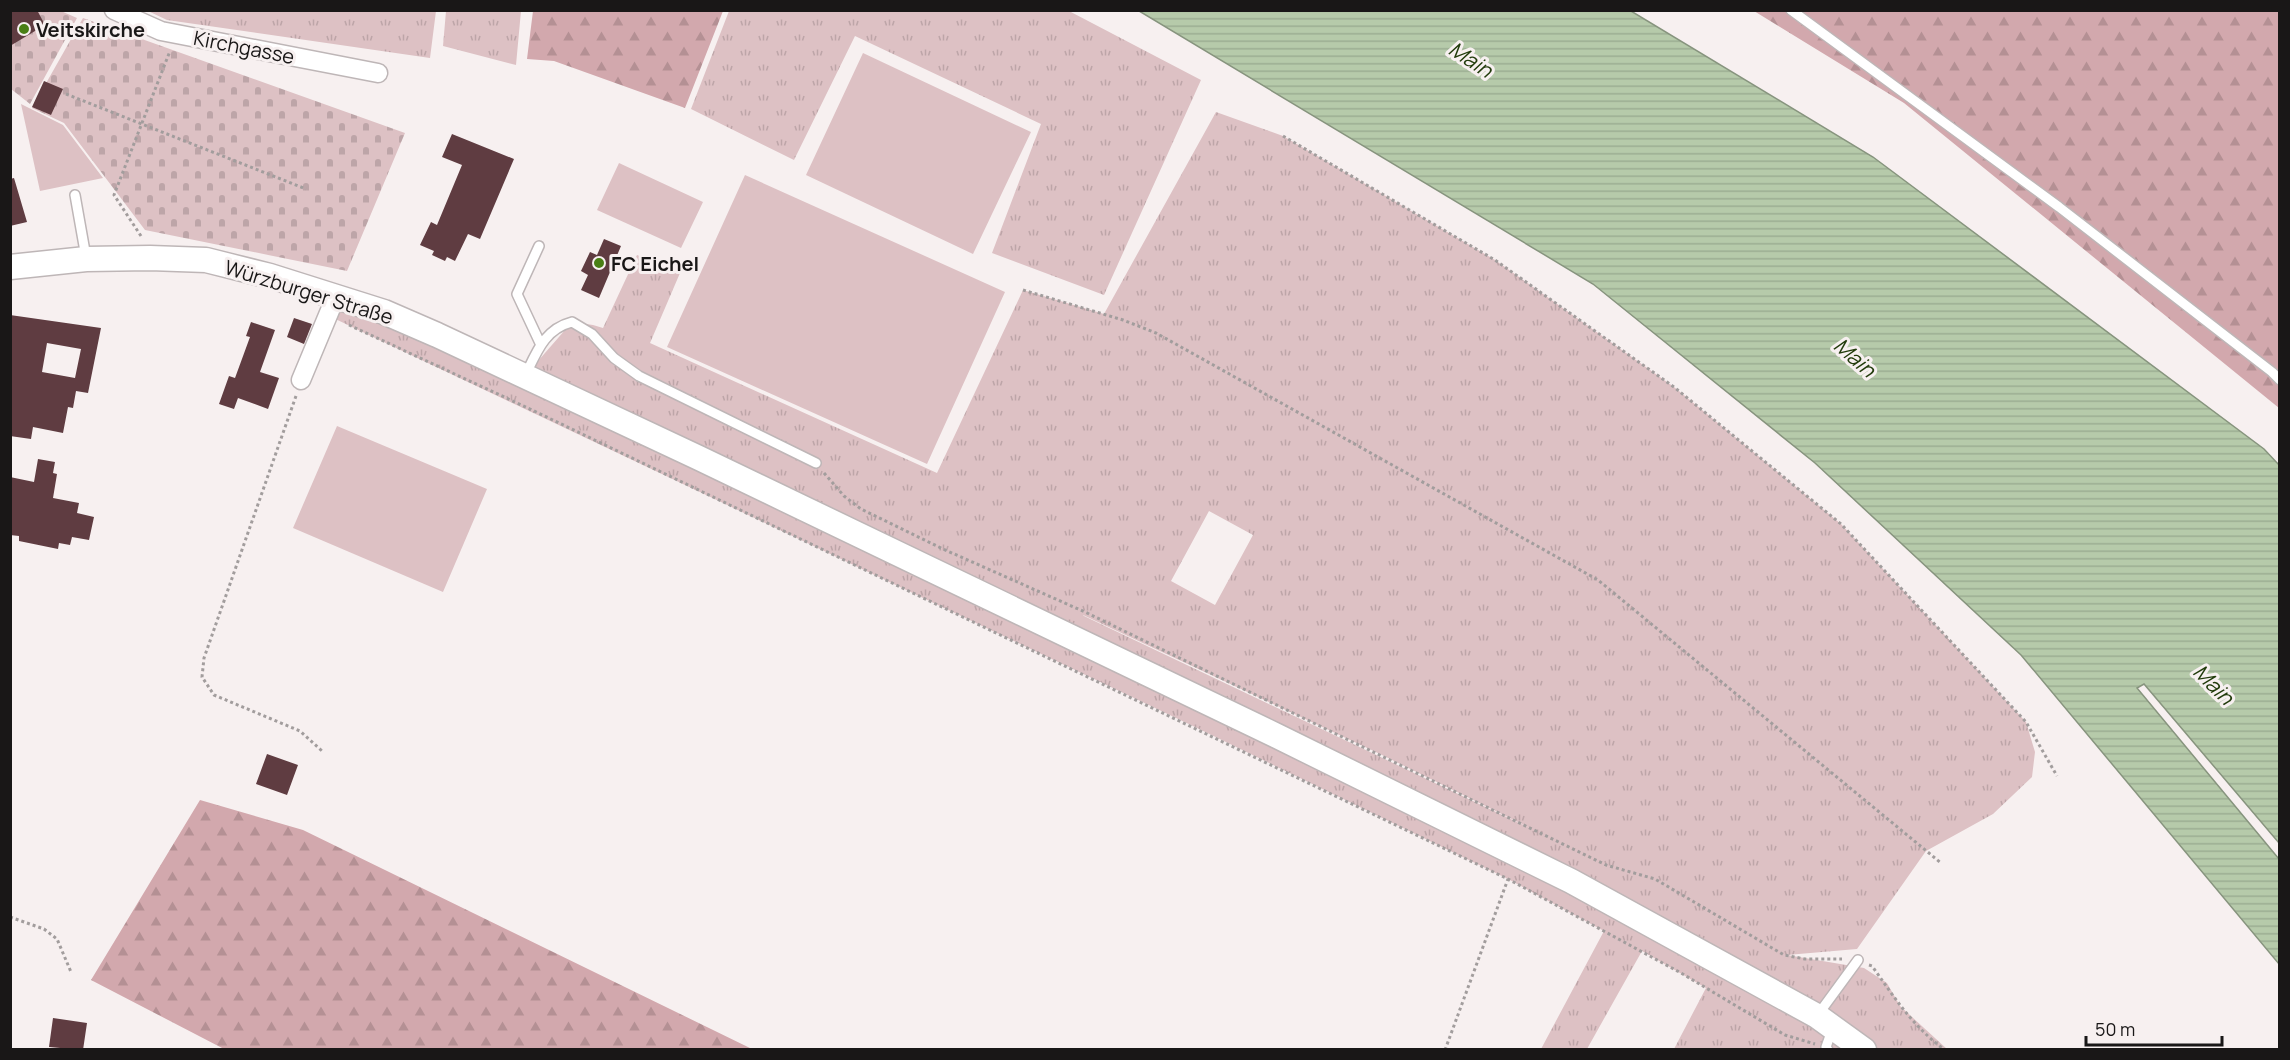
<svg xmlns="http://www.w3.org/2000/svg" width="2290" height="1060" viewBox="0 0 2290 1060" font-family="Manrope,sans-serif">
  <defs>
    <pattern id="grass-tufts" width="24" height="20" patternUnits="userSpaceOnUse" patternTransform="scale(1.5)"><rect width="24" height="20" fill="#ddc1c4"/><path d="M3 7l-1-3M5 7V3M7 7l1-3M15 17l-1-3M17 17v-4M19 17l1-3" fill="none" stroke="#bda5a8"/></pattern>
    <pattern id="forest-firs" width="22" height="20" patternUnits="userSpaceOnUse" patternTransform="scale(1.5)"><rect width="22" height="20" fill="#d2a8ad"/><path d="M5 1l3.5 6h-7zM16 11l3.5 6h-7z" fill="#b49094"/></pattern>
    <pattern id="cemetery-stones" width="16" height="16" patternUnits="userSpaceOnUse" patternTransform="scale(1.5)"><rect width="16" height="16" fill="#ddc1c4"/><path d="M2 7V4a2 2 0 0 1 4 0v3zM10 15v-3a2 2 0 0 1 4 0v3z" fill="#bda5a8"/></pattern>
    <pattern id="water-rules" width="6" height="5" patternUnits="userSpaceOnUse" patternTransform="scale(1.5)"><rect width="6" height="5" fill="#b6caaa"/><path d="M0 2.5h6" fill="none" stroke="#9cad92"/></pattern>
  </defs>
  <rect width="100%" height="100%" fill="#f7f0f0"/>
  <path fill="url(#grass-tufts)" fill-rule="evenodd" d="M148 11H436L430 58 167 20Z
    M446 11H521L516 65 443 46Z
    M729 11H1069L1201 80 1104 295 992 253 1041 124 855 36 794 160 691 109Z
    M1216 112 1283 136 1495 260 1674 387 1841 524 2026 722 2035 752 2032 777 1993 814 1926 851 1857 949 1787 955 1864 968 1887 983 1900 1006 1947 1049H1674L1706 988 1642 951 1587 1049H1541L1604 931 1508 879 1195 727 329 316 336 296 524 377 572 322 593 325 603 328 637 255 680 273 650 343 937 473 1023 290 1104 314ZM1209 511 1253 535 1215 605 1171 581ZM1083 615 1380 754 1534 830 1084 616Z"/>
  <path fill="url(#forest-firs)" d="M533 11V10L723 11 685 108 554 61 527 59Z
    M1754 11H2279V408L1904 103Z
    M200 800 303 830 752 1049H224L91 980Z"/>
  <path fill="url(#cemetery-stones)" d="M10 11H61L77 18 30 104 11 89Z
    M83 18 405 133 347 271 145 230 64 123 32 108Z"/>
  <path fill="#ddc1c4" d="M863 53 1031 132 973 254 806 175Z
    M21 104 63 125 103 178 40 191Z
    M619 163 703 202 681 248 597 210Z
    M745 175 1005 292 927 464 667 347Z
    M337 426 487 489 443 592 293 528Z"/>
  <path fill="url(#water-rules)" stroke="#87947e" stroke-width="1.5" d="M1139 11H1631L1873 157 2264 449 2280 466 2279 843 2144 684 2137 688 2279 859V964L2021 655 1815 463 1593 284Z"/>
  <path fill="#5f3c41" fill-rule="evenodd" d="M10 10H37L45 25 10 46Z
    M44 81 63 89 51 115 32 107Z
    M452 134 514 159 480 239 468 234 455 261 447 257 445 261 432 255 434 251 420 245 431 222 437 225 462 165 442 157Z
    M14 178 27 222 10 226V179Z
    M604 239 621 246 599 298 581 290 588 275 581 271 590 252 597 255Z
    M10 315 101 328 88 393 76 391 73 408 68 407 63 433 33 427 31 439 10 436ZM47 343 81 349 75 378 42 372Z
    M294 318 312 324 304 344 287 337Z
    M251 322 275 330 260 372 279 378 268 409 238 398 234 409 219 404 229 376 235 378 250 337 246 336Z
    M38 459 55 462 53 473 57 474 53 498 79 503 77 513 94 517 89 540 72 537 70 545 59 543 58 549 19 541V536L10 535V477L34 482Z
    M267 754 298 765 287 795 256 784Z
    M53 1018 87 1023 83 1050 49 1047Z"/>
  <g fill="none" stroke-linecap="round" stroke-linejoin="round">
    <g stroke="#beb6b7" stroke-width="12">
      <path id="service" d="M1791 10 2059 207 2272 372 2280 380
        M75 195 86 257
        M539 246 517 294 540 343
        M526 374C537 351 545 329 572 322L592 334 614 358 639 376 816 463
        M1817 1016 1858 960
        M1828 1050 1826 1047 1832 1030"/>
    </g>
    <g stroke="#beb6b7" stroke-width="21">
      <path id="minor" d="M114 10 161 31 378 73
        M301 380 336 296"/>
    </g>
    <g stroke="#beb6b7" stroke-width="27">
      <path id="secondary" d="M10 267 86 259 150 258 206 260 270 276 384 312 437 335 699 458 1277 736 1571 881 1817 1016 1864 1050"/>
    </g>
    <path stroke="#a29d9d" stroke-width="3" stroke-dasharray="3 3" stroke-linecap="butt" d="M66 94 306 189
      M1283 136 1495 260 1674 387 1841 524 2026 722 2057 776
      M141 236 114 195 170 51
      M1023 290 1123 320 1156 333 1598 580 1941 863
      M349 325 530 409 1508 879 1681 973 1785 1035 1815 1044
      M296 396 204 658 202 677 214 695 300 731 322 751
      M824 473 844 496 861 509 943 549 1085 612 1606 865 1655 879 1784 955 1805 959H1842
      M10 917 44 929 57 939 71 972
      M1869 965 1872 966C1895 998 1912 1026 1945 1050
      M1445 1050 1508 879"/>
    <use href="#service" stroke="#fff" stroke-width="9"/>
    <use href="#minor" stroke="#fff" stroke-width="18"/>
    <use href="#secondary" stroke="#fff" stroke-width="24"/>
  </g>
  <g fill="#497f15" stroke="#f7f0f0" stroke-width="2">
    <circle cx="24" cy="29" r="6"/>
    <circle cx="599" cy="263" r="6"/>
  </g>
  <g text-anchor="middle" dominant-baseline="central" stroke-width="6" stroke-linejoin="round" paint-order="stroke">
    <g font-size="20" font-weight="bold" fill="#191717" stroke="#f7f0f0" text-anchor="start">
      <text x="36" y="29">Veitskirche</text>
      <text x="611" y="263">FC Eichel</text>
    </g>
    <g font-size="20" fill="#191717" stroke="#f7f0f0">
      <text transform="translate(244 47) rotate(11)">Kirchgasse</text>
      <text transform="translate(309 292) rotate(17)">Würzburger Straße</text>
    </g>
    <g font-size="21" font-style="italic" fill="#223c0c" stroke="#f7f0f0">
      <text transform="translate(1471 59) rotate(33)">Main</text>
      <text transform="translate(1855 357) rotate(41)">Main</text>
      <text transform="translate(2214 684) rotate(45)">Main</text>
    </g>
  </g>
  <rect width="2290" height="1060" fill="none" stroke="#191717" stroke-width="24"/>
  <path d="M2086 1036v9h136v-9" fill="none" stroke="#191717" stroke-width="3"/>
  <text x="2095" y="1036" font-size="18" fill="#191717" stroke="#f7f0f0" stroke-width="4.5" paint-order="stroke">50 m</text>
</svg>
